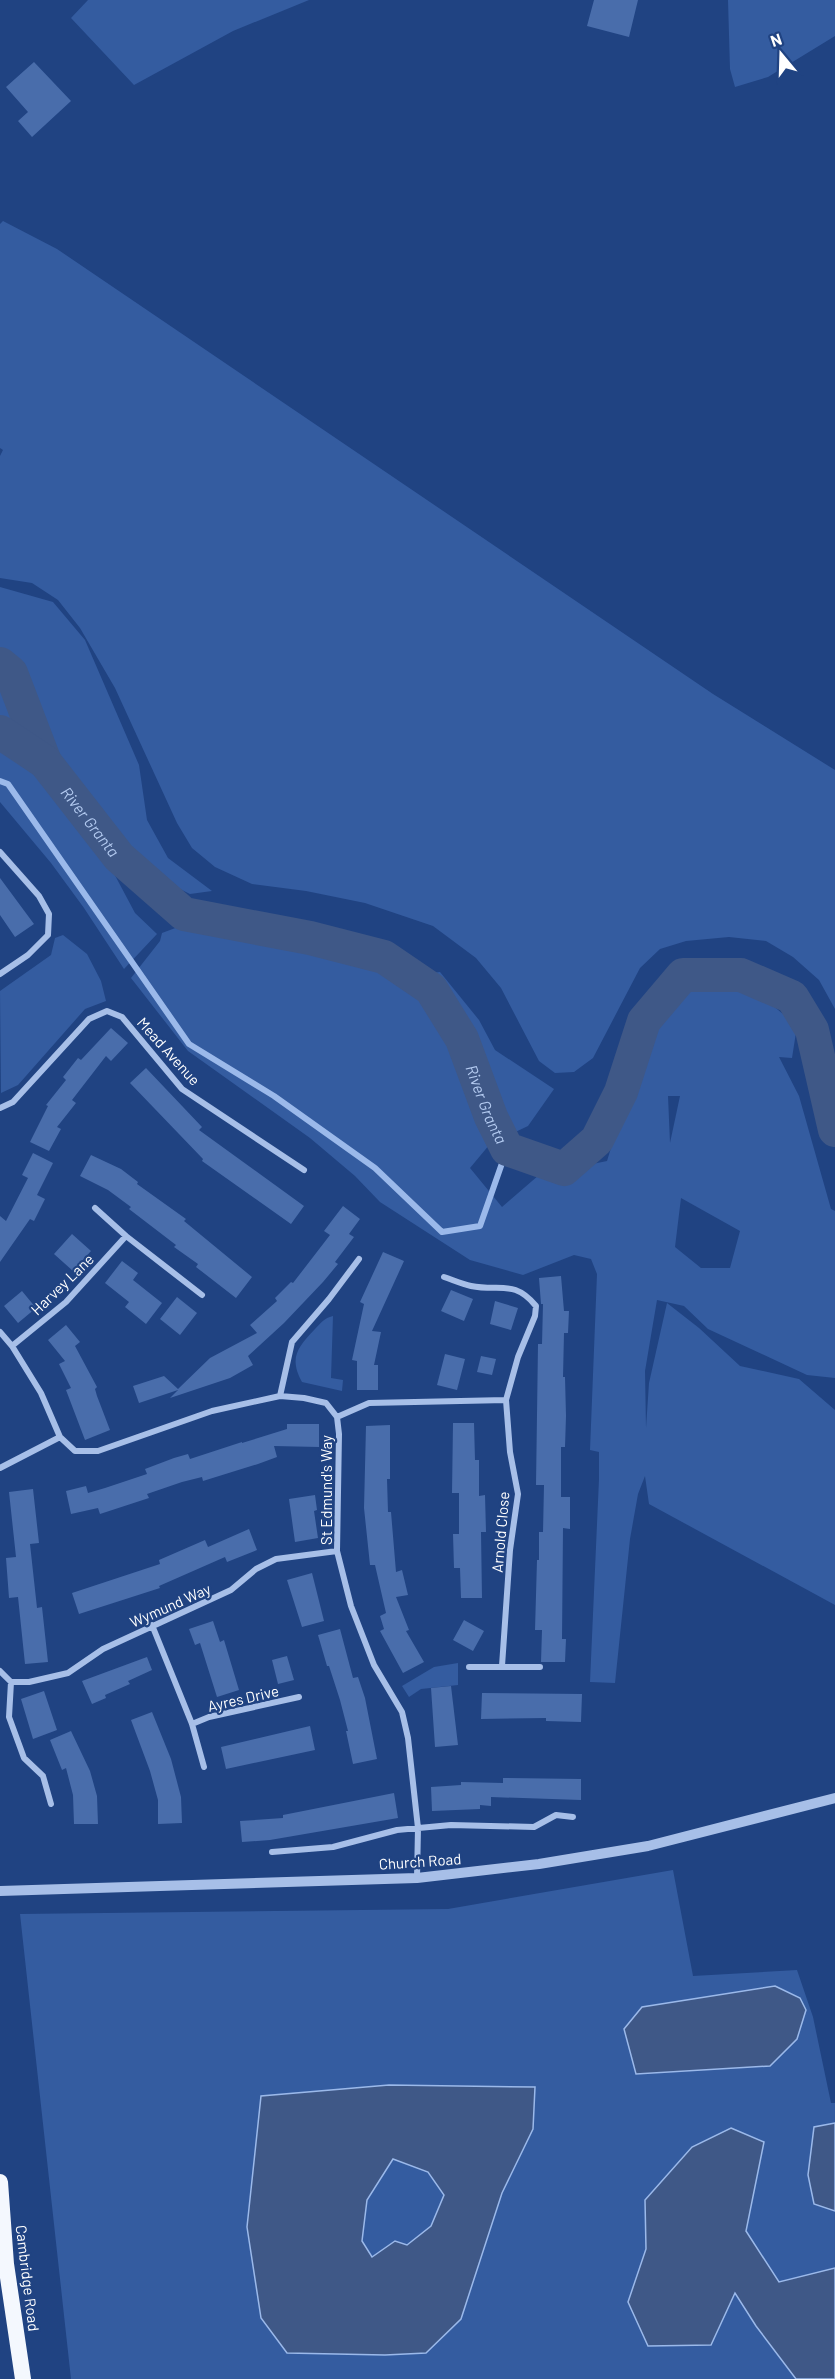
<svg xmlns="http://www.w3.org/2000/svg" width="835" height="2379" viewBox="0 0 835 2379" font-family="Barlow,sans-serif">
  <rect width="100%" height="100%" fill="#204382"/>
  <path fill="#345ca0" fill-rule="evenodd" d="M88 0H309L233 31 134 85 71 18Z
    M728 0H835V36L768 77 735 87 730 69Z
    M3 221 57 249 713 694 835 770V1009L819 980 793 957 766 941 729 937 686 941 660 949 640 968 593 1058 574 1072 555 1073 539 1061 501 988 476 958 433 926 365 903 306 891 252 884 215 867 192 848 177 823 115 688 80 628 58 600 32 583 0 578V456L3 450 0 448V224Z
    M0 587 53 602 85 640 139 765 147 820 168 858 212 891 190 894 136 867 110 866 135 913 157 934 124 969 84 908 51 863 0 802Z
    M194 921 337 949 407 976 440 972 479 1020 495 1050 554 1089 528 1126 490 1144 470 1168 502 1207 539 1175 607 1161 643 1043 663 1009 682 989 750 986 797 1026 792 1058 779 1057 799 1096 831 1209 835 1211V1378L807 1375 708 1329 684 1306 657 1300 645 1371 646 1428 649 1383 667 1303 699 1328 740 1366 799 1379 835 1410V1605L649 1504 645 1476 638 1494 630 1539 615 1683 590 1682 599 1479V1452L590 1450 597 1274 591 1259 574 1255 523 1275 470 1260 380 1202 355 1176 310 1138 188 1051 131 978 160 941 162 933ZM668 1096H680L670 1143ZM681 1198 740 1231 730 1268H701L675 1247Z
    M63 935 87 954 101 981 106 1001 85 1009 18 1085 1 1093 0 991 51 955 55 938Z
    M333 1316 331 1378 343 1380 342 1391 302 1382C289 1358 297 1348 315 1329 321 1323 324 1318 333 1316Z
    M458 1663V1685L421 1689 409 1697 402 1686 434 1667Z
    M673 1870 693 1976 797 1970 813 2017 831 2103H835V2379H71L20 1914 448 1909Z"/>
  <path fill="#3f5887" stroke="#9bb9ea" stroke-width="1.5" fill-rule="evenodd" d="M775 1986 800 1998 806 2010 797 2039 770 2066 636 2074 624 2029 642 2007Z
    M389 2085 535 2087 533 2129 502 2193 461 2319 426 2353 385 2355 287 2353 261 2318 247 2227 261 2096ZM393 2159 428 2172 444 2195 431 2226 407 2245 395 2241 372 2257 362 2241 367 2200Z
    M835 2123V2211L814 2204 808 2175 814 2127Z
    M731 2128 764 2142 746 2231 779 2282 835 2268V2379H796L756 2326 735 2293 711 2345 648 2346 628 2302 646 2249 645 2200 692 2147Z"/>
  <g fill="none" stroke-linecap="round" stroke-linejoin="round">
    <path stroke="#9bb9ea" stroke-width="6" d="M0 781 8 784 189 1044 274 1096 375 1168 442 1232 480 1226 507 1149"/>
    <g stroke="#3f5887" stroke-width="34">
      <path d="M0 664 11 673 45 762"/>
      <path id="s1" d="M0 732 45 762 119 857 184 914 310 938 384 957 431 989 462 1039 491 1117 507 1149 564 1169 597 1140 621 1092 644 1021 683 975H741L792 997 812 1030 835 1130"/>
    </g>
  </g>
  <path fill="#496dab" d="M594 0H638L629 37 587 26Z
    M34 62 71 101 32 137 18 121 28 112 6 87Z
    M0 878 34 924 15 937 0 915Z
    M111 1028 128 1043 111 1061 106 1056 72 1100 76 1103 57 1127 61 1129 49 1151 30 1142 48 1106 46 1105 66 1080 63 1077 78 1058 81 1060Z
    M146 1068 202 1127 199 1130 304 1206 291 1224 202 1161 203 1159 130 1083Z
    M33 1153 53 1163 37 1195 45 1199 34 1221 30 1219 0 1262V1216L6 1221 28 1178 22 1175Z
    M91 1155 121 1169 138 1182 137 1184 186 1219 184 1221 252 1277 236 1298 196 1267 198 1264 174 1247 176 1245 129 1209 131 1207 108 1190 80 1176Z
    M343 1206 360 1219 349 1234 354 1237 335 1262 338 1264 323 1282 284 1323 248 1356 253 1365 230 1378 170 1398 178 1390 139 1403 133 1386 164 1376 178 1389 210 1358 257 1333 250 1325 277 1301 275 1298 291 1282 293 1283 330 1235 324 1231Z
    M72 1234 91 1251 73 1271 54 1254Z
    M383 1252 404 1261 372 1331 381 1332 374 1365H378V1390H357V1361L352 1360 364 1304 360 1302Z
    M122 1261 138 1273 133 1280 162 1303 146 1324 125 1307 129 1302 105 1283Z
    M561 1276 564 1311H569L568 1333H564L563 1377H565L566 1416 565 1447H561V1497H570V1529L563 1528 562 1639H566L565 1662H541L542 1630H535L537 1560H539V1532H543L544 1485H536L538 1344H542L543 1304H541L539 1278Z
    M451 1290 473 1299 464 1321 441 1311Z
    M22 1291 36 1308 18 1323 4 1306Z
    M177 1297 197 1313 180 1335 160 1319Z
    M495 1301 518 1308 511 1330 490 1324Z
    M66 1325 80 1342 75 1346 97 1387 95 1389 97 1396 110 1430 85 1440 66 1390 71 1388 59 1364 65 1361 48 1340Z
    M445 1354 465 1359 457 1390 437 1385Z
    M481 1356 496 1359 492 1375 477 1372Z
    M453 1423H474L475 1460H479V1496L485 1495 486 1532H481L482 1598H461L460 1568H454L453 1534H459V1493H452Z
    M287 1424H319V1447L274 1446 277 1457 258 1464 203 1481 202 1477 182 1482 147 1494 149 1498 100 1514 98 1508 71 1514 66 1491 86 1486 88 1493 105 1488 147 1474 145 1469 174 1458 188 1454 190 1459 242 1442V1443L287 1429Z
    M390 1425V1479H387L388 1512H391L396 1572 402 1570 408 1595 396 1597 409 1630 406 1631 424 1662 403 1673 380 1631 384 1629 380 1616 386 1613 375 1565H370L364 1508 366 1426Z
    M33 1489 39 1543 30 1544 37 1608 42 1607 48 1662 25 1664 18 1597 9 1598 6 1558 16 1557 9 1492Z
    M315 1495 317 1510 314 1511 318 1538 295 1542 289 1499Z
    M249 1529 257 1550 227 1562 225 1557 159 1586 160 1588 79 1614 72 1593 160 1564 159 1560 205 1540 208 1547Z
    M312 1573 324 1621 302 1627 287 1580Z
    M464 1620 484 1631 473 1651 453 1640Z
    M213 1621 220 1642 224 1640 239 1690 217 1697 200 1643 195 1645 189 1629Z
    M340 1629 353 1678 358 1677 365 1698 377 1759 353 1764 346 1731H348L340 1700 329 1666H327L318 1635Z
    M287 1656 294 1680 278 1684 272 1660Z
    M147 1657 152 1670 128 1681 130 1684 105 1695 106 1698 92 1704 82 1681Z
    M451 1686 458 1745 435 1747 431 1688Z
    M44 1691 57 1730 33 1739 21 1699Z
    M482 1693 582 1694 581 1722 546 1721V1718L481 1719Z
    M152 1712 171 1759 181 1797 182 1823 158 1824V1800L150 1771 131 1720Z
    M310 1726 315 1750 226 1769 221 1747Z
    M71 1731 90 1771 97 1796 98 1824H74L73 1795 66 1768 62 1770 50 1740Z
    M503 1778 581 1779V1800L491 1797V1806L480 1805V1809L432 1811 431 1787 461 1785V1782L503 1783Z
    M394 1793 398 1818 270 1840 242 1842 240 1821 283 1818V1815Z"/>
  <g fill="none" stroke-linecap="round" stroke-linejoin="round">
    <path stroke="#a7bfe8" stroke-width="6" d="M0 852 39 896 49 914 48 935 28 955 0 974
      M0 1108 13 1102 89 1019 107 1011 122 1017 182 1089 304 1170
      M95 1208 126 1236 202 1295
      M444 1277C453 1280 462 1284 471 1286 500 1292 514 1279 536 1306L535 1316 518 1357 506 1400 510 1452 518 1494 510 1550 502 1666
      M0 1332 12 1346 41 1393 60 1437 75 1451H98L212 1411 280 1396 304 1398 326 1403 337 1417 339 1434 337 1551 351 1606 374 1665 402 1712 408 1738 418 1828 417 1878
      M12 1346 66 1302 126 1236
      M280 1396 292 1342 329 1299 359 1259
      M337 1417 369 1403 506 1400
      M0 1468 60 1437
      M152 1625 192 1724 204 1767
      M469 1667H540
      M0 1671 11 1682H29L68 1673 103 1649 231 1590 256 1569 276 1559 337 1551
      M11 1682 9 1717 24 1758 43 1776 51 1804
      M192 1724 209 1717 299 1697
      M272 1852 333 1847 397 1830 451 1825 534 1827 556 1815 573 1817"/>
    <path stroke="#a7bfe8" stroke-width="10" d="M0 1891 417 1878 539 1864 648 1846 835 1798"/>
    <path stroke="#f4f8fe" stroke-width="16" d="M0 2182 6 2264 23 2379"/>
  </g>
  <g text-anchor="middle" dominant-baseline="central" stroke-width="4.5" stroke-linejoin="round" paint-order="stroke">
    <g font-size="15" fill="#fff" stroke="#204382">
      <text transform="translate(169 1051) rotate(48)">Mead Avenue</text>
      <text transform="translate(62 1284) rotate(-44)">Harvey Lane</text>
      <text transform="translate(326 1490) rotate(-90)">St Edmund's Way</text>
      <text transform="translate(500 1532) rotate(-85)">Arnold Close</text>
      <text transform="translate(170 1605) rotate(-24)">Wymund Way</text>
      <text transform="translate(243 1698) rotate(-13)">Ayres Drive</text>
      <text transform="translate(420 1861) rotate(-4)">Church Road</text>
      <text transform="translate(28 2278) rotate(83)">Cambridge Road</text>
    </g>
    <g font-size="16" font-style="italic" fill="#b3caf0" stroke="#204382">
      <text stroke="none"><textPath href="#s1" startOffset="129">River Granta</textPath></text>
      <text stroke="none"><textPath href="#s1" startOffset="651">River Granta</textPath></text>
    </g>
  </g>
  <g transform="translate(781 54) rotate(341)" stroke="#204382" stroke-width="4.5" paint-order="stroke">
  <path d="M0-4.5L10 22L0 15L-10 22Z" fill="#ffffff"/>
  <text y="-9" font-size="16" font-weight="bold" text-anchor="middle" fill="#ffffff">N</text>
  </g>
</svg>
